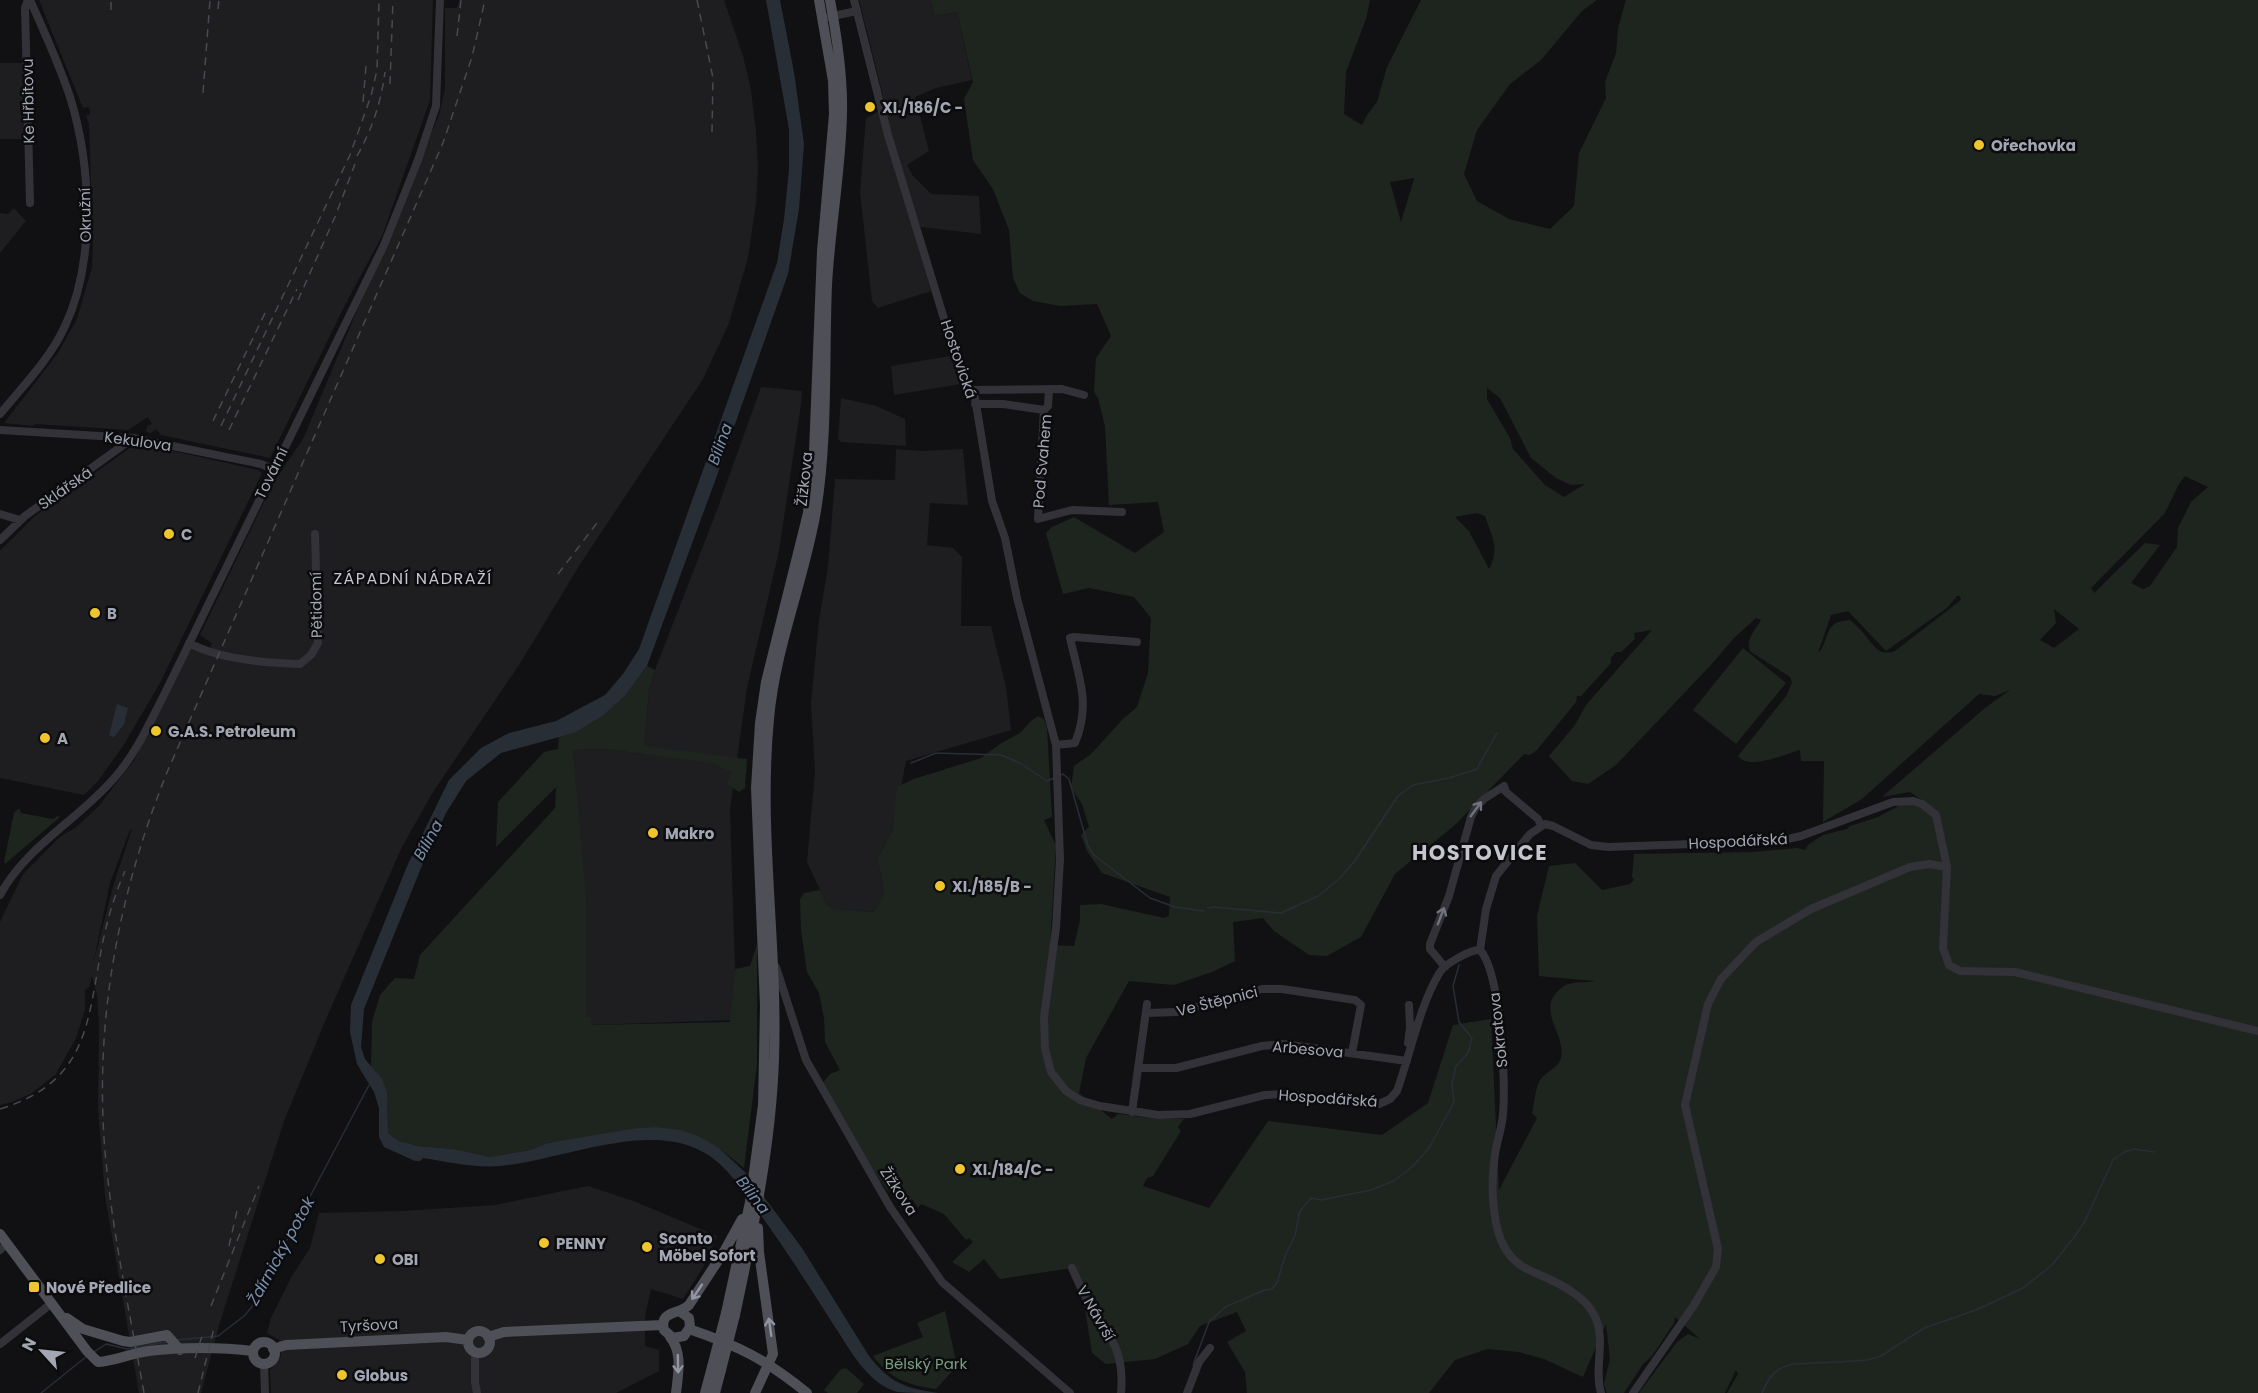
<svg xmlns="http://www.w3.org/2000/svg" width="2258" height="1393" viewBox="0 0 2258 1393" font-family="Poppins,sans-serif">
  <rect width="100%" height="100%" fill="#111113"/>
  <path fill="#1e1d20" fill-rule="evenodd" d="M39 0H433L430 100 382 236 346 303 270 458 161 435 156 429 151 433 146 432 147 426 152 424 148 417 128 430 35 424 33 426 4 423 58 353 77 319 92 267 93 241 89 124 86 116 90 114 89 107 83 108Z
    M459 0H724L743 56 751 90 756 132 758 169 756 203 748 258 729 323 703 379 581 563 519 665 433 792 402 847 326 1019 284 1121 220 1322 201 1393H139L105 1196 98 1108 99 1026 97 995 92 976 89 987 85 990V1010L76 1038 56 1074 32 1093 15 1101 0 1105V922L22 876 27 870 61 836 75 828 98 807 135 759 190 646 208 652 212 643 200 635 273 483 303 439 439 115 445 88V8H457ZM132 829 114 883 93 964 110 883 130 830Z
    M859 0H931L935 16 957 12 972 80 936 88 915 97 929 151 907 165 913 176 931 194 979 196 981 234 912 226 931 291 878 308 872 301 860 192 866 118 886 108Z
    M0 63H22L25 139H0Z
    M14 208 26 221 0 253V213L8 214Z
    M950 356 961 384 894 395 891 366Z
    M761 387 802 391 801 404 779 551 747 688 730 809 735 969 731 1020 591 1025 586 1017 573 750 605 749 643 754 649 691 655 670 717 510Z
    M841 398 876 406 905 419 906 446 841 442 838 439Z
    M146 445 258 470 262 473 160 683 123 746 98 781 84 795 0 778V551L35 516 131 447Z
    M896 449 921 451 963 449 968 505 930 503 927 545 953 548 962 557 961 626H991L1006 687 1011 730 906 761 893 829 877 860 884 884 883 901 873 912 835 909 827 905 807 862 815 772 811 703 819 620 828 567 835 479 895 480Z
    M588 1186 636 1202 717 1236 705 1264 683 1299 651 1289 645 1316V1346L659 1350V1371L616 1393H271L270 1370 281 1356 279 1340 267 1333 271 1318 292 1276 310 1248 319 1213 402 1211 495 1205Z"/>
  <path fill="#1e251f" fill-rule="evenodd" d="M931 0H1370L1366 19 1346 72 1344 114 1362 125 1367 115 1377 102 1387 67 1421 0H1597L1582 11 1541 60 1510 84 1477 130 1464 174 1477 201 1509 219 1550 229 1574 206 1579 153 1606 98 1605 82 1616 53 1618 28 1626 0H2258V1393H1727L1738 1374 1736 1370 1725 1393H1639L1677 1342 1688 1334 1700 1339 1675 1317 1674 1323 1652 1356 1643 1364 1624 1393H1607L1604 1384 1610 1359 1606 1324 1583 1377 1544 1359 1519 1352 1487 1349 1455 1360 1429 1393H1247L1245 1372 1227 1342 1246 1331 1237 1312 1200 1326 1188 1344 1155 1359 1106 1364 1092 1353 1085 1309 1072 1268 1000 1279 984 1259 969 1272 952 1262 973 1242 969 1238 966 1240 944 1214 921 1204 918 1208 912 1199 908 1201 887 1190 858 1147 821 1085 830 1074 840 1070 825 1042 824 1018 819 993 807 972 801 930 800 899 804 893 820 890 827 905 835 909 873 912C890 893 883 883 877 860L893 829 897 787 914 779 981 758 1000 744 1020 733 1030 722 1038 716 1044 719 1047 728 1052 817 1044 820 1056 846 1050 945 1074 946 1080 920V905L1101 904 1164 918 1169 916 1170 897 1102 873 1087 851 1081 835 1089 827 1082 804 1071 788 1074 766 1091 754 1123 719 1137 707 1148 673 1151 618 1134 597 1089 588 1063 594 1046 533 1052 527 1074 517 1135 553 1164 532 1158 502 1109 505 1105 426 1098 398 1094 392 1096 358 1111 336 1097 304 1060 306 1033 301 1020 293 1013 278 1009 230 993 189 973 160 964 99 973 82 957 12 935 16ZM1414 178V179L1401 222 1390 182ZM1487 388 1500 398 1531 458 1556 478 1571 485 1585 484 1564 497 1545 485 1513 449 1510 438 1487 399ZM2185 476 2208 487 2191 502 2178 528 2177 547 2150 586 2143 589 2131 583 2160 545 2145 543 2094 593 2091 588 2165 513 2179 484ZM1477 513 1485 516C1492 537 1500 548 1489 569L1469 531 1455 517ZM1957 596H1960L1961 600 1895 651C1878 657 1874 645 1864 634 1860 629 1855 624 1850 620 1822 621 1831 640 1818 653L1831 615 1848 611 1886 651 1947 608ZM2054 609 2079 629 2054 648 2040 640 2056 623ZM1756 618 1761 620C1755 630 1744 642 1751 652L1790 677 1792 682 1787 695 1738 756C1749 771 1785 754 1800 750L1801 761H1824L1823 822 1862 799 1979 694 1995 696 2010 690 1985 708 1882 797 1910 792 1931 807 1902 804 1878 817 1850 826 1847 829 1823 835 1809 844 1805 850 1797 848 1753 852 1634 854 1632 877 1634 880 1630 884 1602 890 1575 863 1549 866 1537 916 1539 976 1595 981C1586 983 1571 981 1564 986 1532 1008 1567 1034 1561 1058 1558 1069 1544 1072 1539 1082 1535 1091 1534 1104 1532 1113L1537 1118 1499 1190 1491 1019 1453 1025 1428 1103 1382 1135 1268 1121 1209 1208 1143 1186 1147 1178 1153 1176 1181 1131 1178 1127 1184 1119H1158L1118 1114 1112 1119 1079 1093 1086 1058 1129 981 1174 985 1212 972 1235 961 1233 922 1263 918 1274 931 1309 955 1327 956 1361 937 1395 874 1455 825 1524 754 1530 755 1537 750 1576 702 1577 696H1581L1611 663V658L1616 652H1621L1635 639 1634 633 1652 630 1586 705 1575 725 1549 756 1572 781 1588 784 1616 765 1710 666 1734 638Z
    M1743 648 1786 683 1736 744 1693 710Z
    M647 666 655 670 649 691 644 746 747 759 745 788 739 792 727 784 732 772 712 763 605 749 573 750 586 899V1017H591V1025L730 1022 735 969 750 966 757 944V1064L744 1168 719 1148 654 1127 548 1143 530 1150 490 1157 454 1149 418 1146 399 1141 388 1133C387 1110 391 1085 371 1068L372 1022 380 995 395 978 414 979 420 955 555 808 556 787 496 847 498 802 544 752 558 749 559 737 574 733 625 696Z
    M19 808 21 813 53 819 57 816 60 817 5 864 4 862 14 813Z
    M945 1311 957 1366 936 1389C908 1385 890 1379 873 1356L923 1337 917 1323Z
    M846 1368 864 1384 857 1393H828L824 1390 841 1369Z"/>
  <path fill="#282e36" d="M766 0H780L794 72 804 144 799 209 788 274 715 481 647 666 625 696 602 716 574 733 501 753 466 781 446 813 421 868 364 1009 361 1047 365 1059 382 1079 387 1092 388 1133 399 1141 418 1146 454 1149 490 1157 530 1150 548 1143 631 1129 654 1127 680 1130 698 1136 719 1148 747 1174 802 1248 869 1356C890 1383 905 1388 938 1393 925 1393 908 1393 897 1392 867 1383 851 1351 835 1327 810 1288 785 1248 757 1210 740 1187 724 1161 697 1149 642 1123 557 1161 500 1166 474 1168 448 1162 423 1158L420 1161H415L384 1147 379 1137V1108L374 1092 357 1064 350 1032 351 1005 408 864 449 780 481 748 509 733 556 721 605 695 623 674 639 649 777 263 784 219 789 169V129Z
    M117 704 128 708 124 724 115 736 112 737 109 735Z"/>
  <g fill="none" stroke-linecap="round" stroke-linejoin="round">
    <path stroke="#282e36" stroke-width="1.5" d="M911 763 936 753 1001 755 1020 763 1047 781 1054 778
      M1061 775 1063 774 1069 779 1088 846 1094 855 1150 898 1175 907 1204 911
      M1208 908 1214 907 1281 913 1318 896 1338 880 1354 862 1398 796 1413 785 1449 778 1477 769 1497 733
      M177 1340 218 1336 244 1316 251 1308 369 1085
      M94 1352 106 1344 127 1349 166 1342
      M1193 1365 1209 1322 1225 1307 1265 1290 1272 1289 1277 1283 1285 1256 1295 1235 1300 1211 1311 1198 1321 1200 1371 1190 1394 1181 1413 1166 1429 1148 1454 1102 1452 1084 1456 1066 1468 1053 1472 1038 1459 1022 1453 986 1459 965
      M41 1393 87 1356
      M1762 1393C1769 1377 1774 1369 1792 1364L1839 1362 1867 1360 1881 1356 1924 1328 1976 1310 2023 1288 2052 1265 2075 1236 2085 1221 2113 1160 2124 1152 2134 1149 2154 1152"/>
    <path stroke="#323238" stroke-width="8" d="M28 0 25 8 30 203
      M854 0 888 135 956 358 975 398 992 501 1005 538 1017 598 1056 745 1060 859 1056 928 1044 1017 1045 1049 1051 1072 1066 1091 1080 1100 1100 1106 1158 1115 1190 1114 1265 1095 1284 1094 1379 1104 1390 1099 1397 1091C1410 1055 1420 1004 1440 972 1445 964 1471 949 1480 950
      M828 17 857 11
      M1049 389 1048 406 1044 410 1038 519 1072 510 1122 512
      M971 390 1062 389 1084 395
      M975 404H1003L1044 410
      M0 414C23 386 50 359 65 326 96 261 91 164 70 97 59 64 44 31 30 0
      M0 430 133 438 261 464 273 469
      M0 514 20 520
      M0 540 25 516 133 438
      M189 643C218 659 267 663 300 664L311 655 318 643 315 534
      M1056 745 1075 743C1091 704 1079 678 1070 638L1074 637 1137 642
      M0 895C27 845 80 819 116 776 136 753 149 724 163 697L384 245 418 160 436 106 440 0
      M1480 950 1486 909 1496 876 1530 834 1545 824 1553 826 1591 845 1608 847 1778 841 1801 836 1893 802 1913 801 1922 804 1936 815 1947 867 1943 948 1949 965 1960 971 2015 972 2258 1031
      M1480 950C1501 973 1506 1082 1503 1114 1502 1128 1497 1141 1495 1154 1493 1169 1492 1185 1493 1199 1495 1227 1500 1255 1527 1269 1543 1277 1560 1282 1575 1294 1582 1299 1589 1305 1593 1313 1608 1338 1593 1367 1601 1393
      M776 967 806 1060 890 1207 942 1282 1070 1393
      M1445 967 1430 949V944L1449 896 1471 817 1476 807 1484 799 1504 786 1506 792 1538 819 1541 826
      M1146 1013 1177 1012 1262 989H1282L1355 1000 1361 1005 1352 1053
      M1408 1043 1410 1028 1409 1005
      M1138 1068H1176L1262 1046 1283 1044 1407 1061
      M1132 1112 1147 1004
      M0 1250 7 1244
      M1072 1268C1077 1279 1082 1292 1089 1302 1109 1336 1125 1350 1121 1393
      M0 1344 52 1303
      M475 1352V1382L477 1393
      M264 1364 265 1393
      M1187 1393 1199 1362 1210 1348
      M1633 1393 1694 1305 1716 1267 1718 1249 1685 1105 1708 1004 1721 979 1756 942 1811 909 1910 867 1929 864 1947 867"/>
    <path stroke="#4e4f57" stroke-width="10" d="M0 1234 87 1351 98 1362C116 1361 131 1353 149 1351 180 1347 222 1347 253 1351
      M679 1311 689 1318 690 1327 684 1336 673 1338 664 1330C659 1310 679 1315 689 1305L725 1250 742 1219
      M726 1313 750 1202 763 1105 765 1006 756 788 760 723 766 682 808 513 814 452 822 251 834 114 833 81 819 0
      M735 1315C753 1230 771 1147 774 1059 778 946 758 832 769 719 775 648 804 581 816 511 828 437 824 360 827 285 830 228 841 170 842 113 843 75 837 37 830 0
      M67 1318 83 1329 123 1341 130 1342 167 1335 180 1350
      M689 1329C739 1346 765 1359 807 1393
      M468 1342a11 11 0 1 1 22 0a11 11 0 1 1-22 0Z
      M488 1337 504 1332 663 1325
      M670 1337C683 1352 678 1375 676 1393
      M253 1353a11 11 0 1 1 22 0a11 11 0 1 1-22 0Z
      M273 1349 286 1345 446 1337 468 1340
      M705 1393 712 1367
      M715 1393 721 1370
      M755 1393 773 1354 759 1252 758 1228"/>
    <path stroke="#494a51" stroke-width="1.5" stroke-dasharray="8 6" stroke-linecap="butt" d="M697 0 713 78 712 132
      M218 9 219 0
      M111 10V0
      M457 36 461 0
      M390 84 393 0
      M203 93 210 0
      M363 102 366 66
      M357 156C372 129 381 103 385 72
      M298 300 335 217 355 164
      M213 421 266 311
      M221 426 350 155 371 96 377 70 379 0
      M229 430 297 289
      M558 574 600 519
      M0 1109C91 1081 87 1019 103 941 108 917 115 894 125 871
      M229 1246 237 1211
      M211 1306 259 1186
      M195 1358 203 1333
      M144 1393C130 1313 112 1232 105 1151 94 1020 119 891 168 770L443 143 472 57 485 0
      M198 1393 214 1328"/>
    <path stroke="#4e4f57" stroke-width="10" d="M712 1367 726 1313
      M721 1370 735 1315"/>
  </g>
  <defs><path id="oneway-shaft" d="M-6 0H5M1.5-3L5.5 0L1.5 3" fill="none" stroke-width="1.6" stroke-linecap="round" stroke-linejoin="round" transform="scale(1.5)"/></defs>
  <g stroke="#70727c">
    <use href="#oneway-shaft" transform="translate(1476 809) rotate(-54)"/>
    <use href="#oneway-shaft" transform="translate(1441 916) rotate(-69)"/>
  </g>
  <g stroke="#9295a1">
    <use href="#oneway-shaft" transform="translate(697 1292) rotate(124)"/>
    <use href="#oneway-shaft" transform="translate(770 1327) rotate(-98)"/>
    <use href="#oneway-shaft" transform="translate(678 1364) rotate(89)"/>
  </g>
  <g fill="#efc52d" stroke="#0c0c0e" stroke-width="2">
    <circle cx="870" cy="107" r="6"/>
    <circle cx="1979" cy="145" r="6"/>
    <circle cx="169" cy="534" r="6"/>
    <circle cx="95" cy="613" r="6"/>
    <circle cx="156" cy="731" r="6"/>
    <circle cx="45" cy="738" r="6"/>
    <circle cx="653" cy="833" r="6"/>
    <circle cx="940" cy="886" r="6"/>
    <circle cx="960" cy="1169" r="6"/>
    <circle cx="544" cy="1243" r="6"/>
    <circle cx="647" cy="1247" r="6"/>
    <circle cx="380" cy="1259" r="6"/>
    <rect x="28" y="1281" width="12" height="12" rx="3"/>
    <circle cx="342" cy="1375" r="6"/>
  </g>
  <g text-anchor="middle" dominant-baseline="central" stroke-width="5" stroke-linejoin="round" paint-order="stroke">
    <g font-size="15" fill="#a3a6b3" stroke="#0c0c0e">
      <text transform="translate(28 101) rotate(-91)">Ke Hřbitovu</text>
      <text transform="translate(85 215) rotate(-91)">Okružní</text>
      <text transform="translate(959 359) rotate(71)">Hostovická</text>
      <text transform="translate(138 441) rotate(8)">Kekulova</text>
      <text transform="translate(1042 461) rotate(-85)">Pod Svahem</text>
      <text transform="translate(271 473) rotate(-64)">Tovární</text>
      <text transform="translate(804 479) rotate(-84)">Žižkova</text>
      <text transform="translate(65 488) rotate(-35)">Sklářská</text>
      <text transform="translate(316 605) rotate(-91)">Pětidomí</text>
      <text transform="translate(1738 841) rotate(-3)">Hospodářská</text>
      <text transform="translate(1217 1001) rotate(-14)">Ve Štěpnici</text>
      <text transform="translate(1498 1030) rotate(-96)">Sokratova</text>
      <text transform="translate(1308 1049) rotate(5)">Arbesova</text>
      <text transform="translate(1328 1098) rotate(4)">Hospodářská</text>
      <text transform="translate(899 1191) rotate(57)">Žižkova</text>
      <text transform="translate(1096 1313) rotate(60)">V Návrší</text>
      <text transform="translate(369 1325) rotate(-3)">Tyršova</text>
    </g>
    <g font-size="15" font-weight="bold" fill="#a3a6b3" stroke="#0c0c0e" text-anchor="start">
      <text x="882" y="107">XI./186/C -</text>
      <text x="1991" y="145">Ořechovka</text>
      <text x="181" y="534">C</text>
      <text x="107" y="613">B</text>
      <text x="168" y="731">G.A.S. Petroleum</text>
      <text x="57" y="738">A</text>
      <text x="665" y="833">Makro</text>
      <text x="952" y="886">XI./185/B -</text>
      <text x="972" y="1169">XI./184/C -</text>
      <text x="659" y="1238">Sconto<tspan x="659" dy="17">Möbel Sofort</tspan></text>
      <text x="556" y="1243">PENNY</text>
      <text x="392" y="1259">OBI</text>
      <text x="46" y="1287">Nové Předlice</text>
      <text x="354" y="1375">Globus</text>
    </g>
    <g font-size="15" fill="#7a9e80" stroke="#0c0c0e">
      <text x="926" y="1363">Bělský Park</text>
    </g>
    <g font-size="16" font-style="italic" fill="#798fae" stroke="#0c0c0e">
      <text transform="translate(720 444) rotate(-70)">Bílina</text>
      <text transform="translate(428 840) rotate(-61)">Bílina</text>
      <text transform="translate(753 1195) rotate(52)">Bílina</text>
      <text transform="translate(281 1251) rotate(-61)">Ždírnický potok</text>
    </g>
    <g font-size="16" letter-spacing="1.5" fill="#c4c5cf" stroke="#0c0c0e">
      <text x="413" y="578">ZÁPADNÍ NÁDRAŽÍ</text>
    </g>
    <g font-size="21" font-weight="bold" letter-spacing="1.5" fill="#c4c5cf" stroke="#0c0c0e">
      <text x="1480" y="852">HOSTOVICE</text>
    </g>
  </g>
  <g transform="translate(42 1351) rotate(297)" stroke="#0c0c0e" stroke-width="4.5" paint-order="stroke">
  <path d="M0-4.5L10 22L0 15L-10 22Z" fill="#a3a6b3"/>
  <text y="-9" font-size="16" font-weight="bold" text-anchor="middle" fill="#a3a6b3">N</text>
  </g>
</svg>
